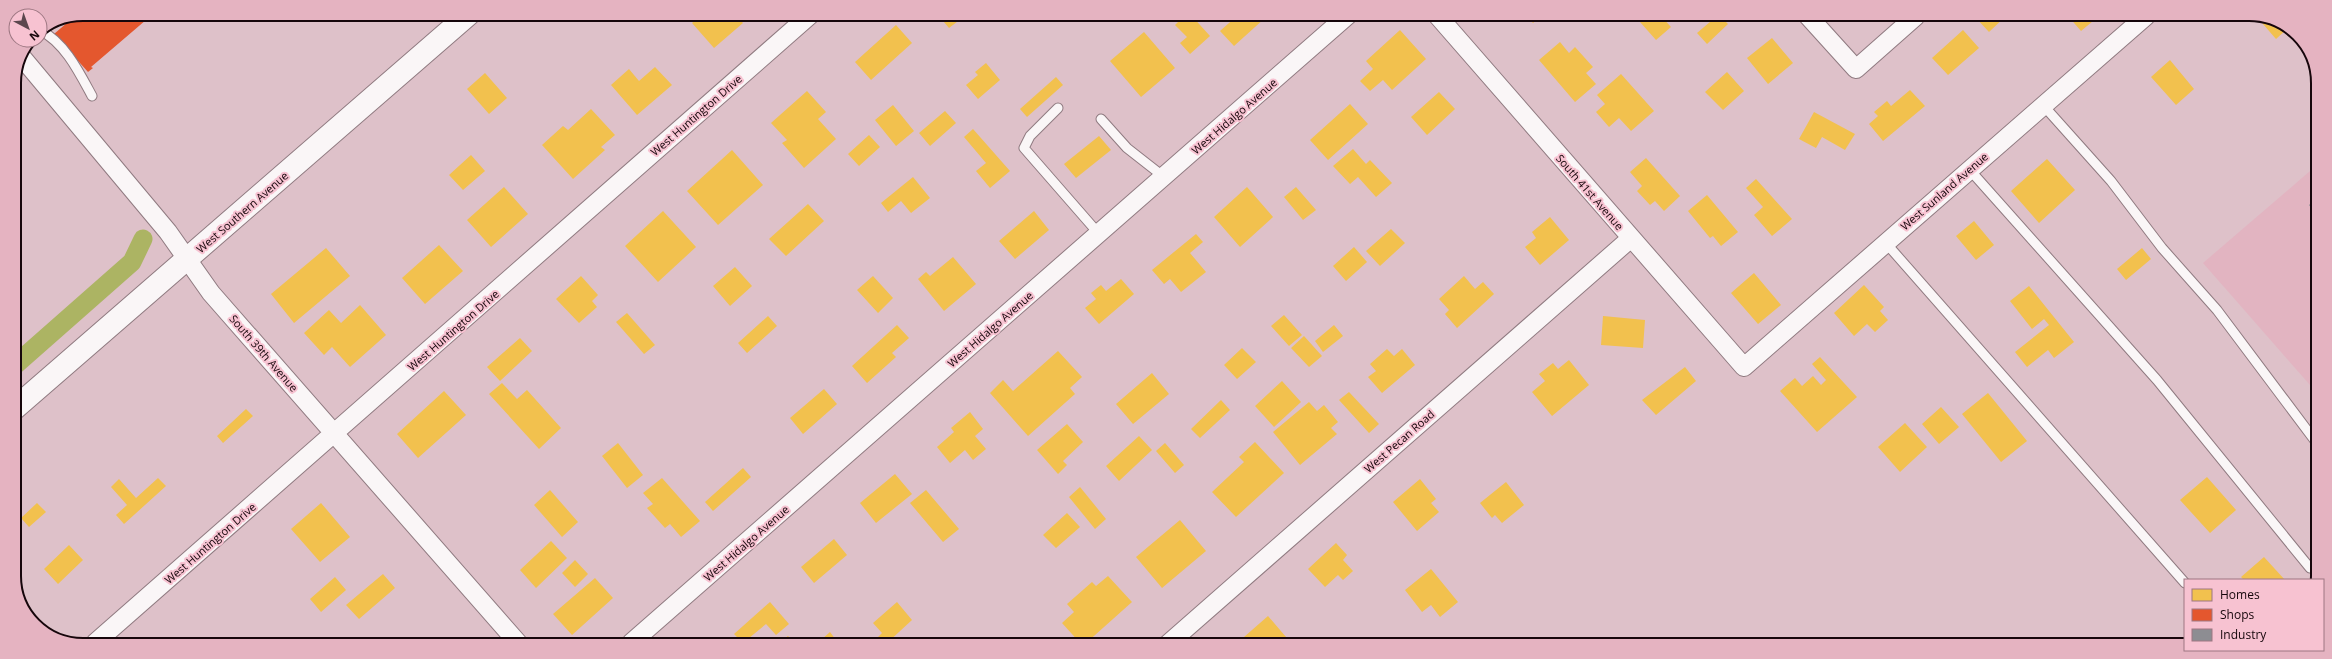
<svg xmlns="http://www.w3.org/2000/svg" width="2332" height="659" viewBox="0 0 2332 659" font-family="'Open Sans',sans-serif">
  <rect width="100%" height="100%" fill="#dec1c9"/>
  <path fill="#e2b4c1" d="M2317 165V393L2203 263Z"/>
  <path fill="#f2c14e" d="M701 15H735L743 23 714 48 692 23Z
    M938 15H966L949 28Z
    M1185 15H1191L1210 36 1190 54 1180 43 1187 37 1175 25Z
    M1238 15H1262L1265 18 1234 46 1220 31Z
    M1527 16H1541L1533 23Z
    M1647 16H1661L1671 27 1656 40 1640 22Z
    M1717 16H1720L1728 24 1707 44 1697 33Z
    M1978 16H2006L1989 32 1976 18Z
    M2068 16H2099L2081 31Z
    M2256 16H2267L2287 29 2276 39Z
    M896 25 912 43 871 80 855 62Z
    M1400 30 1426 59 1392 90 1383 80 1370 91 1360 81 1373 69 1366 61Z
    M1963 30 1979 48 1948 75 1932 58Z
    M1144 32 1175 68 1141 97 1110 61Z
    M1772 38 1793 63 1768 84 1747 58Z
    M1560 42 1569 53 1575 47 1593 67 1586 73 1596 84 1575 102 1539 60Z
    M2170 60 2194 89 2176 105 2151 77Z
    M986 63 1000 80 978 99 966 85 978 75 975 72Z
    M655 67 672 85 637 115 611 85 629 69 639 81Z
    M1727 72 1744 91 1723 110 1705 92Z
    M485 73 507 98 489 114 467 89Z
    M1621 74 1654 111 1631 131 1619 118 1609 127 1596 112 1605 104 1597 95Z
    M1056 77 1063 85 1027 117 1020 109Z
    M1910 90 1925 106 1883 141 1869 124 1878 116 1874 112 1887 101 1891 106Z
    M807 91 826 112 818 119 836 139 804 168 782 143 787 140 771 123Z
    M1439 92 1455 109 1427 135 1411 117Z
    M1350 104 1368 124 1328 160 1310 140Z
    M893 105 914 131 896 146 875 120Z
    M591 109 615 135 601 147 605 150 573 179 542 145 563 126 568 130Z
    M945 111 956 123 930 146 919 133Z
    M1814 112 1855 134 1845 150 1822 137 1816 148 1799 139Z
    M973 129 1010 171 990 188 976 171 986 163 964 137Z
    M869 135 880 147 859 166 848 154Z
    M1099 136 1111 150 1076 178 1064 164Z
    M1353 149 1366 164 1370 160 1392 183 1376 197 1358 177 1350 184 1333 166Z
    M732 150 763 185 718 225 687 191Z
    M471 155 485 171 463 190 449 175Z
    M1646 158 1680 196 1664 211 1655 201 1650 205 1637 191 1642 186 1630 172Z
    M2047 159 2075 190 2039 223 2011 191Z
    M913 177 930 198 911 213 901 201 888 212 881 203Z
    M1756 179 1792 219 1772 236 1754 215 1763 207 1746 188Z
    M504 187 528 214 491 247 467 220Z
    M1247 187 1273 217 1240 247 1214 217Z
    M1296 187 1316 210 1303 220 1284 197Z
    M1707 195 1738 232 1721 246 1713 236 1710 238 1688 211Z
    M808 204 824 221 786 256 769 239Z
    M663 211 696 247 658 282 625 246Z
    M1034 211 1049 230 1015 259 999 241Z
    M1550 217 1569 240 1540 265 1525 247 1536 238 1532 232Z
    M1974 221 1994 245 1976 260 1956 236Z
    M1391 229 1405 243 1380 266 1366 251Z
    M1196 234 1203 242 1190 253 1206 272 1181 292 1170 279 1164 284 1152 270Z
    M439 245 463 271 425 304 402 278Z
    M1354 247 1367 262 1346 281 1333 266Z
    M326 248 350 276 294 323 271 294Z
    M2142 248 2151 259 2126 280 2117 269Z
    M953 257 976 284 944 311 918 279 926 272 930 276Z
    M735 267 752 286 730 306 713 286Z
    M1754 273 1781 305 1758 324 1731 293Z
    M581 276 598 295 592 301 597 307 579 323 556 299Z
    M873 276 893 298 878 313 857 290Z
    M1464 276 1475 289 1483 282 1494 294 1457 328 1445 314 1449 310 1439 299Z
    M1121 279 1134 294 1099 324 1085 308 1096 299 1091 293 1101 285 1106 291Z
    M1864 285 1884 307 1880 311 1888 320 1875 332 1867 324 1854 336 1834 313Z
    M2029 286 2074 342 2054 358 2048 350 2027 367 2015 352 2049 325 2044 319 2032 329 2010 301Z
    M360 305 386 335 350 367 332 347 324 355 304 333 329 310 341 323Z
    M627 313 655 345 644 354 616 322Z
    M1284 315 1302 335 1289 346 1271 326Z
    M768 316 777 326 747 353 738 343Z
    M1603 316 1645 320 1643 348 1601 345Z
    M897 325 909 338 892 353 896 357 867 383 852 366Z
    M1334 325 1343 336 1323 352 1315 341Z
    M1304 336 1322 356 1309 367 1291 348Z
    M520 338 532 351 500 381 487 367Z
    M1242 348 1256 362 1237 379 1224 365Z
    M1387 349 1394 356 1402 349 1415 365 1382 393 1368 377 1376 371 1370 364Z
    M1058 351 1082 377 1070 388 1075 394 1028 436 990 393 1003 380 1013 391Z
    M1820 357 1857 397 1817 432 1780 391 1795 378 1802 386 1813 376 1821 385 1826 380 1812 364Z
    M1569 360 1589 385 1552 416 1532 392 1545 381 1539 374 1553 363 1558 369Z
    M1685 367 1696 381 1656 415 1642 400Z
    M1152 373 1169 394 1133 424 1116 404Z
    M1282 381 1301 402 1274 427 1255 406Z
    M502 383 517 399 527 390 561 428 539 449 489 394Z
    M824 389 837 404 803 434 790 418Z
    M444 391 466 415 418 458 397 434Z
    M1349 392 1379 424 1369 433 1339 400Z
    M1988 393 2027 441 2001 462 1962 414Z
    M1221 400 1230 410 1200 438 1191 429Z
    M1309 402 1317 411 1324 405 1338 422 1331 428 1337 434 1300 465 1273 432Z
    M1941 407 1959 427 1939 444 1922 424Z
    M246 409 253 416 223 443 217 436Z
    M970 412 983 429 975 436 986 449 973 460 965 450 950 463 937 447 954 432 951 428Z
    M1905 423 1927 447 1900 472 1878 447Z
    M1067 424 1083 442 1063 461 1067 465 1058 474 1037 450Z
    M1139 436 1152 450 1119 481 1106 466Z
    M1255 442 1284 473 1236 517 1212 492 1244 462 1239 457Z
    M618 443 643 475 627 488 602 456Z
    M1165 443 1184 465 1175 473 1156 451Z
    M743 468 751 477 713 511 705 502Z
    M895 474 912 494 876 523 860 503Z
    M2207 477 2236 510 2210 533 2180 500Z
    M158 478 166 486 124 524 116 515 127 505 111 487 119 479 136 498Z
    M662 478 700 521 681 537 670 524 665 528 647 508 653 504 643 493Z
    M1420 479 1436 499 1431 503 1439 512 1417 531 1393 502Z
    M1506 482 1524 505 1502 523 1495 515 1492 518 1480 503Z
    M1080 487 1106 519 1095 529 1069 497Z
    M550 490 578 522 562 537 534 505Z
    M926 490 959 529 943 542 910 503Z
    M37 503 46 512 29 527 21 518Z
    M321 503 350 537 320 562 291 529Z
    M1067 513 1080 527 1056 548 1043 535Z
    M1180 520 1206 551 1162 588 1136 557Z
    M834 539 847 555 814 583 801 567Z
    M551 541 567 558 536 588 520 570Z
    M1336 543 1347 555 1343 560 1353 571 1343 580 1338 575 1325 587 1308 569Z
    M69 545 83 560 58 584 44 569Z
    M2264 557 2285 580H2244L2241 577Z
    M575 560 588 574 575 587 562 573Z
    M1431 569 1458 602 1440 617 1431 605 1422 612 1405 590Z
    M383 574 395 588 359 619 346 605Z
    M1108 576 1132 602 1085 644H1081L1062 623 1074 612 1067 604 1092 582 1096 586Z
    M335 577 346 590 321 612 310 599Z
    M595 578 613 598 572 635 553 614Z
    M770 602 789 624 776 635 766 624 743 643 734 634Z
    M897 602 912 620 886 644H880L876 639 882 633 873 623Z
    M1268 616 1292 644H1244L1248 641 1244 637Z
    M830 632 839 644H824L821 640Z
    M788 636 794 643H778Z"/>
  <path fill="#e4572e" d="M83 14H153L91 67 93 68 88 72 54 34 75 16Z"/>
  <path fill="#8d8d92" d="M2317 198V216L2309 205Z"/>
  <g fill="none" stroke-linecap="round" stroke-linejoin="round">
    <path stroke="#acb463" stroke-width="19" d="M14 366 132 262 143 239"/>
    <g stroke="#8f7a80" stroke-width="11">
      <path id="service" d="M40 30C65 43 79 72 92 96
        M2043 105 2111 181 2162 248 2217 310 2316 442
        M1058 108 1030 136 1024 148 1099 234
        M1101 119 1127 148 1164 177
        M1969 169 2157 380 2310 568 2316 563
        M1885 242 2185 583"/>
    </g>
    <g stroke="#8f7a80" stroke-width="20">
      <path id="minor" d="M1437 15 1744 367 2146 16
        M1808 16 1856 69 1916 16
        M20 55 168 232 211 293 518 643
        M95 643 810 15
        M631 643 1348 15
        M1168 644 1630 239"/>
    </g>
    <g stroke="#8f7a80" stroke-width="24">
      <path id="secondary" d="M14 409 469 14"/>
    </g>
    <use href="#service" stroke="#faf6f7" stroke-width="9"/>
    <use href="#minor" stroke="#faf6f7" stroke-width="18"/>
    <use href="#secondary" stroke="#faf6f7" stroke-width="22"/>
  </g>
  <g text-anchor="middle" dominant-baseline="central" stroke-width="4" stroke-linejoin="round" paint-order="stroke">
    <g font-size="11" fill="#16060b" stroke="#f7c2d1">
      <text transform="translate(696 115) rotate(-41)">West Huntington Drive</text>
      <text transform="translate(1234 116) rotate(-41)">West Hidalgo Avenue</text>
      <text transform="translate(1944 191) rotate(-41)">West Sunland Avenue</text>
      <text transform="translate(1590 192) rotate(49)">South 41st Avenue</text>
      <text transform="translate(242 212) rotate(-41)">West Southern Avenue</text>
      <text transform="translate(990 329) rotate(-41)">West Hidalgo Avenue</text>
      <text transform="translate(453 330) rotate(-41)">West Huntington Drive</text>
      <text transform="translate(264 353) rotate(49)">South 39th Avenue</text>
      <text transform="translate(1399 441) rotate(-41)">West Pecan Road</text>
      <text transform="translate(210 543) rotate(-41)">West Huntington Drive</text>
      <text transform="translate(746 543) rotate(-41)">West Hidalgo Avenue</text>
    </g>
  </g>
  <path d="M0 0H2332V659H0ZM83 21H2249A62 62 0 0 1 2311 83V576A62 62 0 0 1 2249 638H83A62 62 0 0 1 21 576V83A62 62 0 0 1 83 21Z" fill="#e5b3c1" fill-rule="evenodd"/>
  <path fill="none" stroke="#16060b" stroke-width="2" d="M83 21H2249A62 62 0 0 1 2311 83V576A62 62 0 0 1 2249 638H83A62 62 0 0 1 21 576V83A62 62 0 0 1 83 21Z"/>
  <rect x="2184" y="579" width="140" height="72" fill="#f7c2d1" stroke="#9d7782"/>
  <rect x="2192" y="589" width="20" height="12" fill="#f2c14e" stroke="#9d7782"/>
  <text x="2220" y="599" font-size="12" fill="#16060b">Homes</text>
  <rect x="2192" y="609" width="20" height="12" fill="#e4572e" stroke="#9d7782"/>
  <text x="2220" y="619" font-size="12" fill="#16060b">Shops</text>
  <rect x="2192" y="629" width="20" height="12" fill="#8d8d92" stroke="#9d7782"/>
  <text x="2220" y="639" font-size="12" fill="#16060b">Industry</text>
  <g transform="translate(28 28) rotate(139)"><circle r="19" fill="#f7c2d1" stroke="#9d7782"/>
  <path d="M0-3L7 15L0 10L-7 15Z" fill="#5c474e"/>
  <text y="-6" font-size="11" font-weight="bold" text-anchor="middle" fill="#16060b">N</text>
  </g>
</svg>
